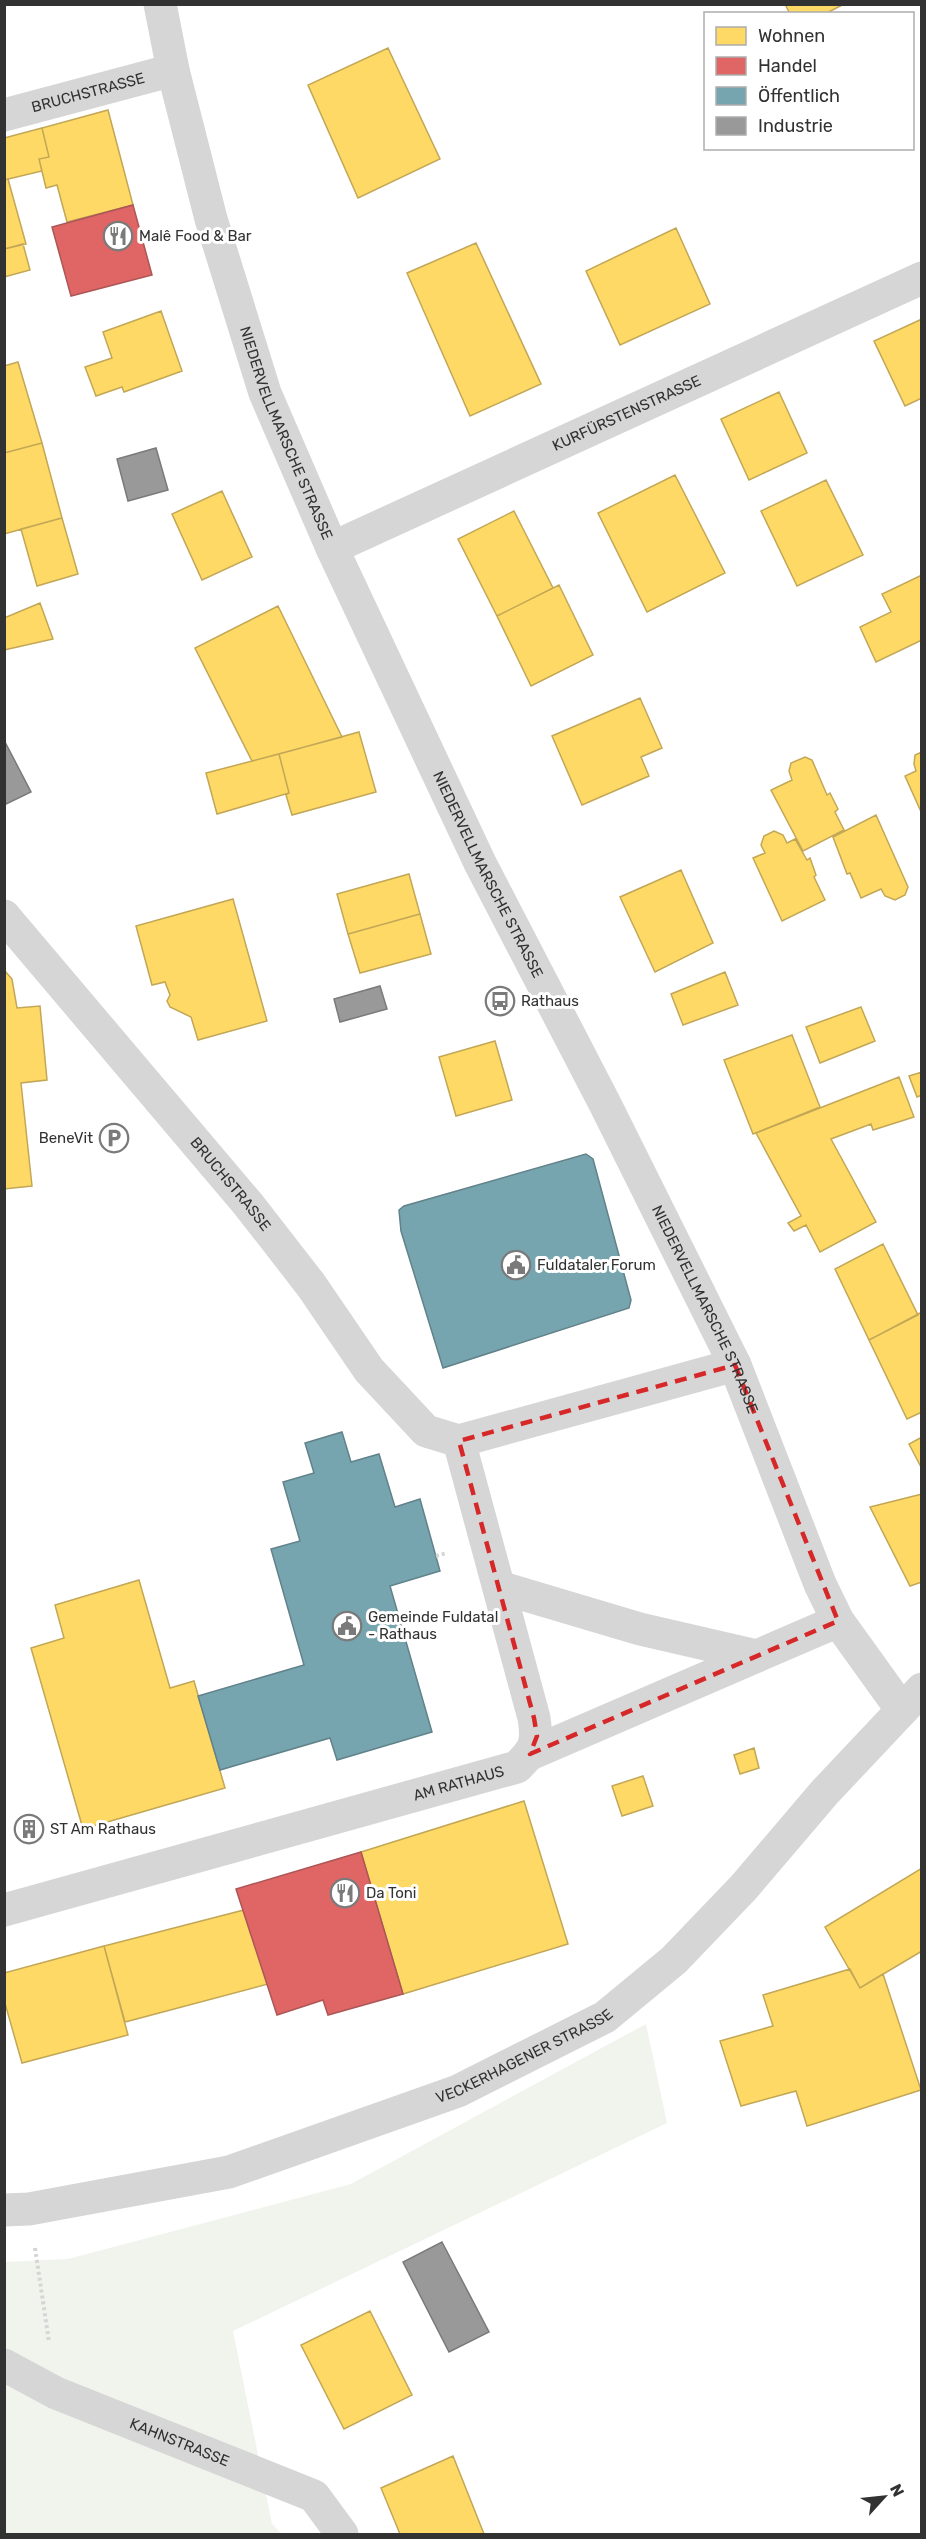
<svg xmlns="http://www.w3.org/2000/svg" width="926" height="2539" viewBox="0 0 926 2539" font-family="Rubik,sans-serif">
  <rect width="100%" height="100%" fill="#fff"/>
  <path fill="#f0f4ed" d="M646 2024 667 2123 233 2331 272 2524 282 2534H5V2262L68 2259 351 2184Z"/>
  <path fill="#ffd966" stroke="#c2a756" stroke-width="1.5" d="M785 4H844L825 14H790Z
    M388 48 440 159 358 198 308 85Z
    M108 110 133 205 67 222 57 185 46 188 39 159 49 157 42 128Z
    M42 128 49 157 39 159 42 171 4 180V138Z
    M8 179 26 244 4 249V180Z
    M676 228 710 304 620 345 586 271Z
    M476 243 541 384 470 416 407 273Z
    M23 244 30 270 4 277V249Z
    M161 311 182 371 124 392 122 387 96 396 85 367 112 358 103 332Z
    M922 319V398L905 406 874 341Z
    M18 362 42 443 4 453V366Z
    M779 392 807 453 749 480 721 419Z
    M42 443 62 518 4 534V453Z
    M675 475 725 573 647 612 598 513Z
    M826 480 863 555 797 586 761 511Z
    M222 491 252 557 202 580 172 514Z
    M514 511 553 588 497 616 458 539Z
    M62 518 78 574 37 586 21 529Z
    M922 575V640L876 662 860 627 891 612 882 594Z
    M559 585 593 655 531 686 497 616Z
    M40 603 53 639 4 650V618Z
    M278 606 342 737 252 761 195 648Z
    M640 698 662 748 641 757 649 776 582 805 552 736Z
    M359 732 376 792 292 815 286 795 289 793 279 754Z
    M922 752V814L905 776 916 771 914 764 915 755Z
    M279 754 289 793 217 814 206 773Z
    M805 757 812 760 827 795 830 793 838 809 835 812 844 830 803 851 771 790 792 780 789 771 791 763Z
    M876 815 908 887 905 895 895 900 885 896 881 889 861 898 850 873 847 874 833 837Z
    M774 831 783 835 787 843 795 839 807 860 810 858 816 875 814 877 825 900 782 921 753 858 765 853 761 845 764 836Z
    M681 870 713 943 655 972 620 897Z
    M409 874 420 914 348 934 337 894Z
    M233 899 267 1021 198 1040 191 1017 170 1007 167 1001 170 995 165 982 152 985 136 926Z
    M420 914 431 954 360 973 348 934Z
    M4 970 12 979 17 1008 40 1006 47 1080 21 1083 32 1186 4 1189Z
    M725 972 738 1005 683 1025 671 994Z
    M861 1007 875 1041 820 1063 806 1027Z
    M792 1035 820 1107 753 1134 724 1060Z
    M495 1041 512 1100 456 1116 439 1057Z
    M922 1072V1095L917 1097 909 1076Z
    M899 1077 914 1117 873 1130 871 1124 831 1139 876 1222 820 1252 806 1225 794 1231 788 1223 801 1216 756 1133Z
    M883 1244 918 1315 869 1340 835 1269Z
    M922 1312V1412L907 1419 869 1340Z
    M922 1437V1469L909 1444Z
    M922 1494V1582L910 1586 870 1507Z
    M139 1580 170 1688 194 1681 225 1788 83 1829 31 1648 64 1638 55 1605Z
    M754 1748 759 1768 740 1774 734 1755Z
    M643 1776 653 1806 622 1816 612 1786Z
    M524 1801 568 1944 403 1994 361 1852Z
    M33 1817 39 1836 25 1840 20 1821Z
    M922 1868V1951L860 1988 825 1927Z
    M244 1910 268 1984 125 2022 104 1946Z
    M104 1946 128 2035 22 2063 4 2000V1973Z
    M850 1969 860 1988 883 1974 921 2090 807 2126 796 2091 741 2106 720 2041 773 2026 763 1995Z
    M370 2311 412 2395 344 2429 301 2345Z
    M453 2456 484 2534H400L381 2488Z"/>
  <path fill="#e06666" stroke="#ac5656" stroke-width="1.5" d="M133 205 152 275 71 296 52 227Z
    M361 1852 403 1994 328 2015 323 2000 277 2015 236 1889Z"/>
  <path fill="#76a5af" stroke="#62828a" stroke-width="1.5" d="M586 1154 593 1159 631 1300 629 1308 443 1368 401 1231 399 1210 404 1206Z
    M342 1432 351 1462 379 1454 395 1507 420 1499 440 1571 390 1586 432 1732 337 1760 330 1738 220 1770 198 1696 304 1665 271 1549 300 1541 283 1482 314 1473 305 1443Z"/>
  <path fill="#999" stroke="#7a7a7a" stroke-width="1.5" d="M156 448 168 490 128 501 117 459Z
    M4 740 31 792 4 805Z
    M380 986 387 1009 340 1022 334 999Z
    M442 2242 489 2332 449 2352 403 2262Z"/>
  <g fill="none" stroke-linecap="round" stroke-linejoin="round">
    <path stroke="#d5d5d5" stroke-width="4" stroke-dasharray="3 3" stroke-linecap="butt" d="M436 1556 447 1553
      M35 2248 49 2342"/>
    <g stroke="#d6d6d6" stroke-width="33">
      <path id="s1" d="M160 4 173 70 211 219 265 393 332 548 480 863 605 1104 735 1365 820 1584 838 1621 902 1710"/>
      <path id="s2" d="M4 115 173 70"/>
      <path id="s3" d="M332 548 922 278"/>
      <path id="s4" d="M4 916 248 1204 311 1285 369 1370 426 1431 459 1441"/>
      <path d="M499 1587 640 1629 757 1656"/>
      <path d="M530 1754 838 1621"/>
      <path id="s5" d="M4 1910 517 1767C535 1749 538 1744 534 1718L459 1441 735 1365"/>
      <path id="s6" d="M4 2210 29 2209 229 2172 458 2091 605 2017 674 1960 744 1887 824 1793 922 1689"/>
      <path id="s7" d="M4 2365 56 2393 314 2496 342 2534"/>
    </g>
  </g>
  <path fill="none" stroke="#d62828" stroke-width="4.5" stroke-dasharray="12 8" stroke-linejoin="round" d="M735 1365 838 1621 530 1754 537 1736 534 1718 459 1441Z"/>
  <defs>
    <g id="restaurant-ring" transform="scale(1.5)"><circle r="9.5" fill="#fff" stroke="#7a7a7a" stroke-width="1.5"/><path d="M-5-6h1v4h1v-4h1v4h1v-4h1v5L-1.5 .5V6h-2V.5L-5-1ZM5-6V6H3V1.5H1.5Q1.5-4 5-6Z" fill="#7a7a7a"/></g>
    <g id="bus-ring" transform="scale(1.5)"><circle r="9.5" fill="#fff" stroke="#7a7a7a" stroke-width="1.5"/><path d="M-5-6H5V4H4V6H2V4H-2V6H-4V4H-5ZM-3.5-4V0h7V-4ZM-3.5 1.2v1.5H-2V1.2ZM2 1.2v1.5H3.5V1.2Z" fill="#7a7a7a"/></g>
    <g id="parking-ring" transform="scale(1.5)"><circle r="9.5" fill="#fff" stroke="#7a7a7a" stroke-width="1.5"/><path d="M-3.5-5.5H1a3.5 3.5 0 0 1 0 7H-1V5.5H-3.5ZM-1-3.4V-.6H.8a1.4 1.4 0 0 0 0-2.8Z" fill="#7a7a7a"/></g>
    <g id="civic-ring" transform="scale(1.5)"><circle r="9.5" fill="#fff" stroke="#7a7a7a" stroke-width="1.5"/><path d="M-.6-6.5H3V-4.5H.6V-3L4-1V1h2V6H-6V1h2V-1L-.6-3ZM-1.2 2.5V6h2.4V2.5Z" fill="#7a7a7a"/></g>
    <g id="building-ring" transform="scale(1.5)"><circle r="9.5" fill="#fff" stroke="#7a7a7a" stroke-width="1.5"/><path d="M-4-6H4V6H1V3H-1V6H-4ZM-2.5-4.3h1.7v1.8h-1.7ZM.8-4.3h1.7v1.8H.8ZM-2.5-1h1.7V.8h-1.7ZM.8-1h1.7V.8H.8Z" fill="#7a7a7a"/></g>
  </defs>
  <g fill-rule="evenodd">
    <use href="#restaurant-ring" x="118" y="236"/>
    <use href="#bus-ring" x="500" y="1001"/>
    <use href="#parking-ring" x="114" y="1138"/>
    <use href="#civic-ring" x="516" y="1265"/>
    <use href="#civic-ring" x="347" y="1626"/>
    <use href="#building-ring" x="29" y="1829"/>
    <use href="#restaurant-ring" x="345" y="1893"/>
  </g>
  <g text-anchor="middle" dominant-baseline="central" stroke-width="6" stroke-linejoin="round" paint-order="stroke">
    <g font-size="15" fill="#323232" stroke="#fff">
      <text stroke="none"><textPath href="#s2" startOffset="87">BRUCHSTRASSE</textPath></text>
      <text stroke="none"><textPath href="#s3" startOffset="324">KURFÜRSTENSTRASSE</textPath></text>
      <text stroke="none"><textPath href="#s1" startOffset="448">NIEDERVELLMARSCHE STRASSE</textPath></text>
      <text stroke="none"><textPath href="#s1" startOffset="934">NIEDERVELLMARSCHE STRASSE</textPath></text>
      <text stroke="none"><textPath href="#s4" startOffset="351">BRUCHSTRASSE</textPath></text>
      <text stroke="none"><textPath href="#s1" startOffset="1420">NIEDERVELLMARSCHE STRASSE</textPath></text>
      <text stroke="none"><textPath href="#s5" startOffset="472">AM RATHAUS</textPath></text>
      <text stroke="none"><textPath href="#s6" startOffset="546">VECKERHAGENER STRASSE</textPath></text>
      <text stroke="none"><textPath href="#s7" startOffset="192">KAHNSTRASSE</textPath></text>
    </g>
    <g font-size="15" fill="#323232" stroke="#fff" text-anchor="start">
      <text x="139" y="236">Malê Food &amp; Bar</text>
      <text x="521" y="1001">Rathaus</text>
      <text x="93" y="1138" text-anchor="end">BeneVit</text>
      <text x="537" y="1265">Fuldataler Forum</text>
      <text x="368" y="1617">Gemeinde Fuldatal<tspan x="368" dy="17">- Rathaus</tspan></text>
      <text x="50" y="1829">ST Am Rathaus</text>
      <text x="366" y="1893">Da Toni</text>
    </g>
  </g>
  <rect width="926" height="2539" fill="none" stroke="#323232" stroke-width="12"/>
  <rect x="704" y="12" width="210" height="138" fill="#ffffff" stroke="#adadad" stroke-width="1.5"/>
  <rect x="716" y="27" width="30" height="18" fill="#ffd966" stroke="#adadad" stroke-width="1.5"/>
  <text x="758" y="42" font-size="18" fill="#323232">Wohnen</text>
  <rect x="716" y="57" width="30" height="18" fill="#e06666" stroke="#adadad" stroke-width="1.5"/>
  <text x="758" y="72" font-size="18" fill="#323232">Handel</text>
  <rect x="716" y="87" width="30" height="18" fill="#76a5af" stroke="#adadad" stroke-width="1.5"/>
  <text x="758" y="102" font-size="18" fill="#323232">Öffentlich</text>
  <rect x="716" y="117" width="30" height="18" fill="#999999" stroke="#adadad" stroke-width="1.5"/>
  <text x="758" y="132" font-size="18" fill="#323232">Industrie</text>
  <g transform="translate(884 2497) rotate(63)" stroke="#ffffff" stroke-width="4.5" paint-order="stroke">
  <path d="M0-4.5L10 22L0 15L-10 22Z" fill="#323232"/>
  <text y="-9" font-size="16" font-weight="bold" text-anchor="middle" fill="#323232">N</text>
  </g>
</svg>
